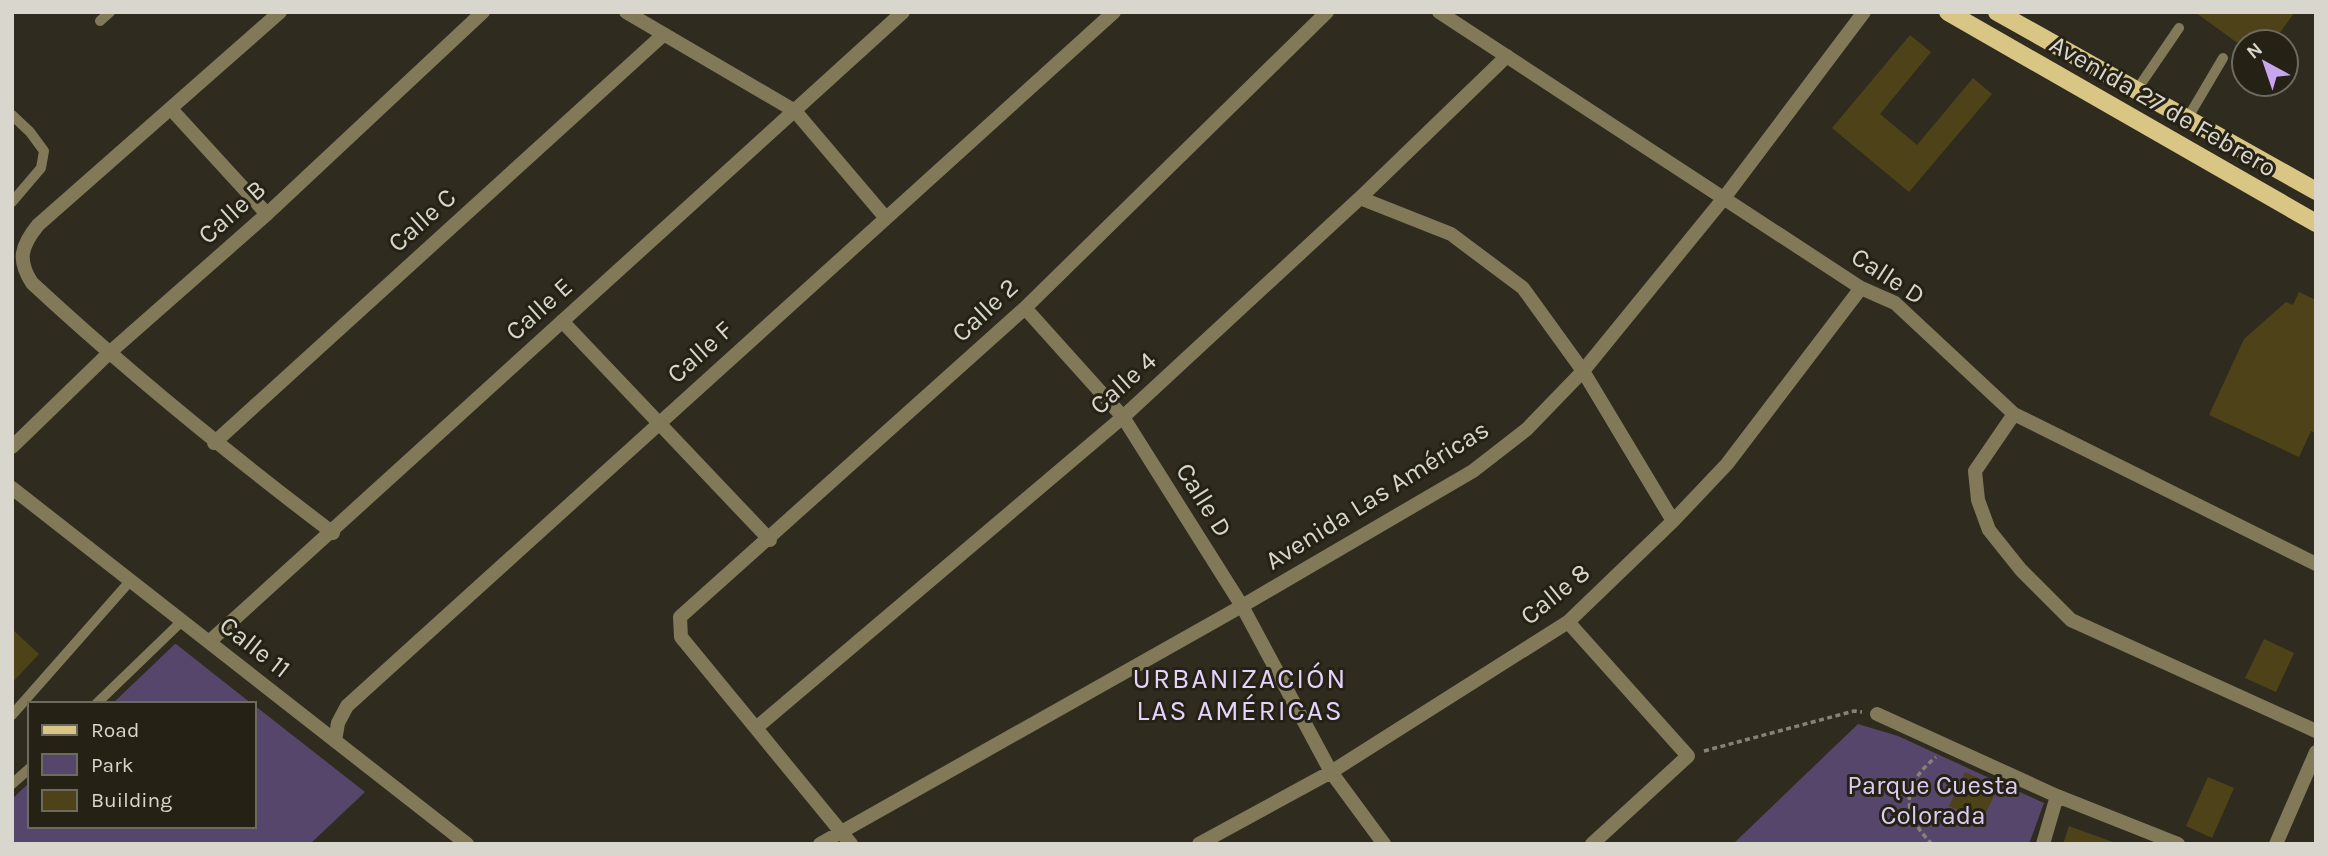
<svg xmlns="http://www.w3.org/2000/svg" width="2328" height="856" viewBox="0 0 2328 856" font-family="Karla,sans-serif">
  <rect width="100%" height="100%" fill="#2f2b1e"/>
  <path fill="#57466b" d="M175 644H176L252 704H112Z
    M254 705 365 792 310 844H12V799L30 782V826H254Z
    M1858 724 1898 736 2044 803 2029 844H1733Z"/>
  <path fill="#4e4318" d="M2195 12H2295L2273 42H2236Z
    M1910 35 1931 52 1880 114 1917 145 1973 78 1992 94 1909 192 1832 128Z
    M2299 292 2316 300V433L2311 431 2299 457 2209 415 2244 339 2286 302 2293 305Z
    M12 629 39 654 12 683Z
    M2264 639 2294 653 2276 692 2245 678Z
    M1965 772 1998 787 1982 821 1949 806Z
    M2208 777 2234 788 2212 838 2186 826Z
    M2069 826 2113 842V844H2063Z"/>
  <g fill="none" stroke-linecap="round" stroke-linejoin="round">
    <path stroke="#858277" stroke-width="3.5" stroke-dasharray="5 3.5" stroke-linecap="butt" d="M1704 751 1854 711 1862 712
      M1932 844C1900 812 1902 785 1936 757"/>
    <path stroke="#827959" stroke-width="10" d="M100 21 110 12
      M2136 91 2179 28
      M12 115 30 132 44 151 41 168 12 202
      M2187 119 2223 58
      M96 704 182 621
      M12 715 131 580
      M12 784 30 768"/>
    <path stroke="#827959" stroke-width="14" d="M280 12 38 225C21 246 17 260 32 283 128 372 229 454 333 533
      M626 12 795 111 885 217
      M1439 12 1861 288 1895 303 2014 414 2316 564
      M171 109 267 214
      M1360 198 1451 234 1523 288 1583 371 1673 521
      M1025 308 1123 417 1242 606 1331 772 1384 844
      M562 321 770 540
      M2014 414 1975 471 1978 500 1989 530 2021 570 2071 620 2316 731
      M214 443 664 34
      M12 447 108 354 267 214 483 12
      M12 488 467 844
      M1568 622 1688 756 1592 844
      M209 642 903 12
      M1877 714 2057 796 2178 844
      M756 728 1123 417 1360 198 1507 56
      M335 741 338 723 347 706 1114 12
      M820 844 1242 606 1473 471 1527 429 1583 371 1724 198 1864 12
      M851 844 681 637 680 617 1025 308 1327 12
      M1199 844 1331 772 1568 622 1673 521 1727 464 1861 288
      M2043 844 2057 796
      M2276 844 2316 752"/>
    <path stroke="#d9c684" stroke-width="18" d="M1948 12 2316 223
      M1997 12 2316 191"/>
  </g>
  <g text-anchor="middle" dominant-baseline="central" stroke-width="6" stroke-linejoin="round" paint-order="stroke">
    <g font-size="26" fill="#d8d6cd" stroke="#252215">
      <text transform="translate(2163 106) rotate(30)">Avenida 27 de Febrero</text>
      <text transform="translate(232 212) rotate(-42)">Calle B</text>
      <text transform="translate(422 220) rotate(-42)">Calle C</text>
      <text transform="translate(1888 276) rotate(33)">Calle D</text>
      <text transform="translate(539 309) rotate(-42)">Calle E</text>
      <text transform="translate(985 310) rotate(-43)">Calle 2</text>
      <text transform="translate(700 352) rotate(-42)">Calle F</text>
      <text transform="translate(1123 383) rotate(-42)">Calle 4</text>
      <text transform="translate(1377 495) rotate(-32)">Avenida Las Américas</text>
      <text transform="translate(1204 500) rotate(58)">Calle D</text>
      <text transform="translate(1555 594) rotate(-39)">Calle 8</text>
      <text transform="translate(255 647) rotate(38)">Calle 11</text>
    </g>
    <g font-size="26" fill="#dcccf1" stroke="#252215">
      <text x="1933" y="785">Parque Cuesta<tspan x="1933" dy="30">Colorada</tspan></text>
    </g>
    <g font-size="28" letter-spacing="2" fill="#e5d3fd" stroke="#252215">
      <text x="1240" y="678">URBANIZACIÓN<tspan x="1240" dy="32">LAS AMÉRICAS</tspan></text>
    </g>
  </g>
  <rect width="2328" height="856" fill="none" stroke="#d8d6cd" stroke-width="28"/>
  <rect x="28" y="702" width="228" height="126" fill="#252215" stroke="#6d6a5f" stroke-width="2"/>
  <rect x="42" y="725" width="35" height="10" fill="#d9c684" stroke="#6d6a5f" stroke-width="2"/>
  <text x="91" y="737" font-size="21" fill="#d8d6cd">Road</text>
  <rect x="42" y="754" width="35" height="21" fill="#57466b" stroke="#6d6a5f" stroke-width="2"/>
  <text x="91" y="772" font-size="21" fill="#d8d6cd">Park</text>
  <rect x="42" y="790" width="35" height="21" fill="#4e4318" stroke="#6d6a5f" stroke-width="2"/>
  <text x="91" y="807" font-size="21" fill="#d8d6cd">Building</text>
  <g transform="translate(2265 63) rotate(320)"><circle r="33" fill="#252215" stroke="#6d6a5f" stroke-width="2"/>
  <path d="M0-5L12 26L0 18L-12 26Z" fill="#c7a6ef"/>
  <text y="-10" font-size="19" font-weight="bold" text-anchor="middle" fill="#d8d6cd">N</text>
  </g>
</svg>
